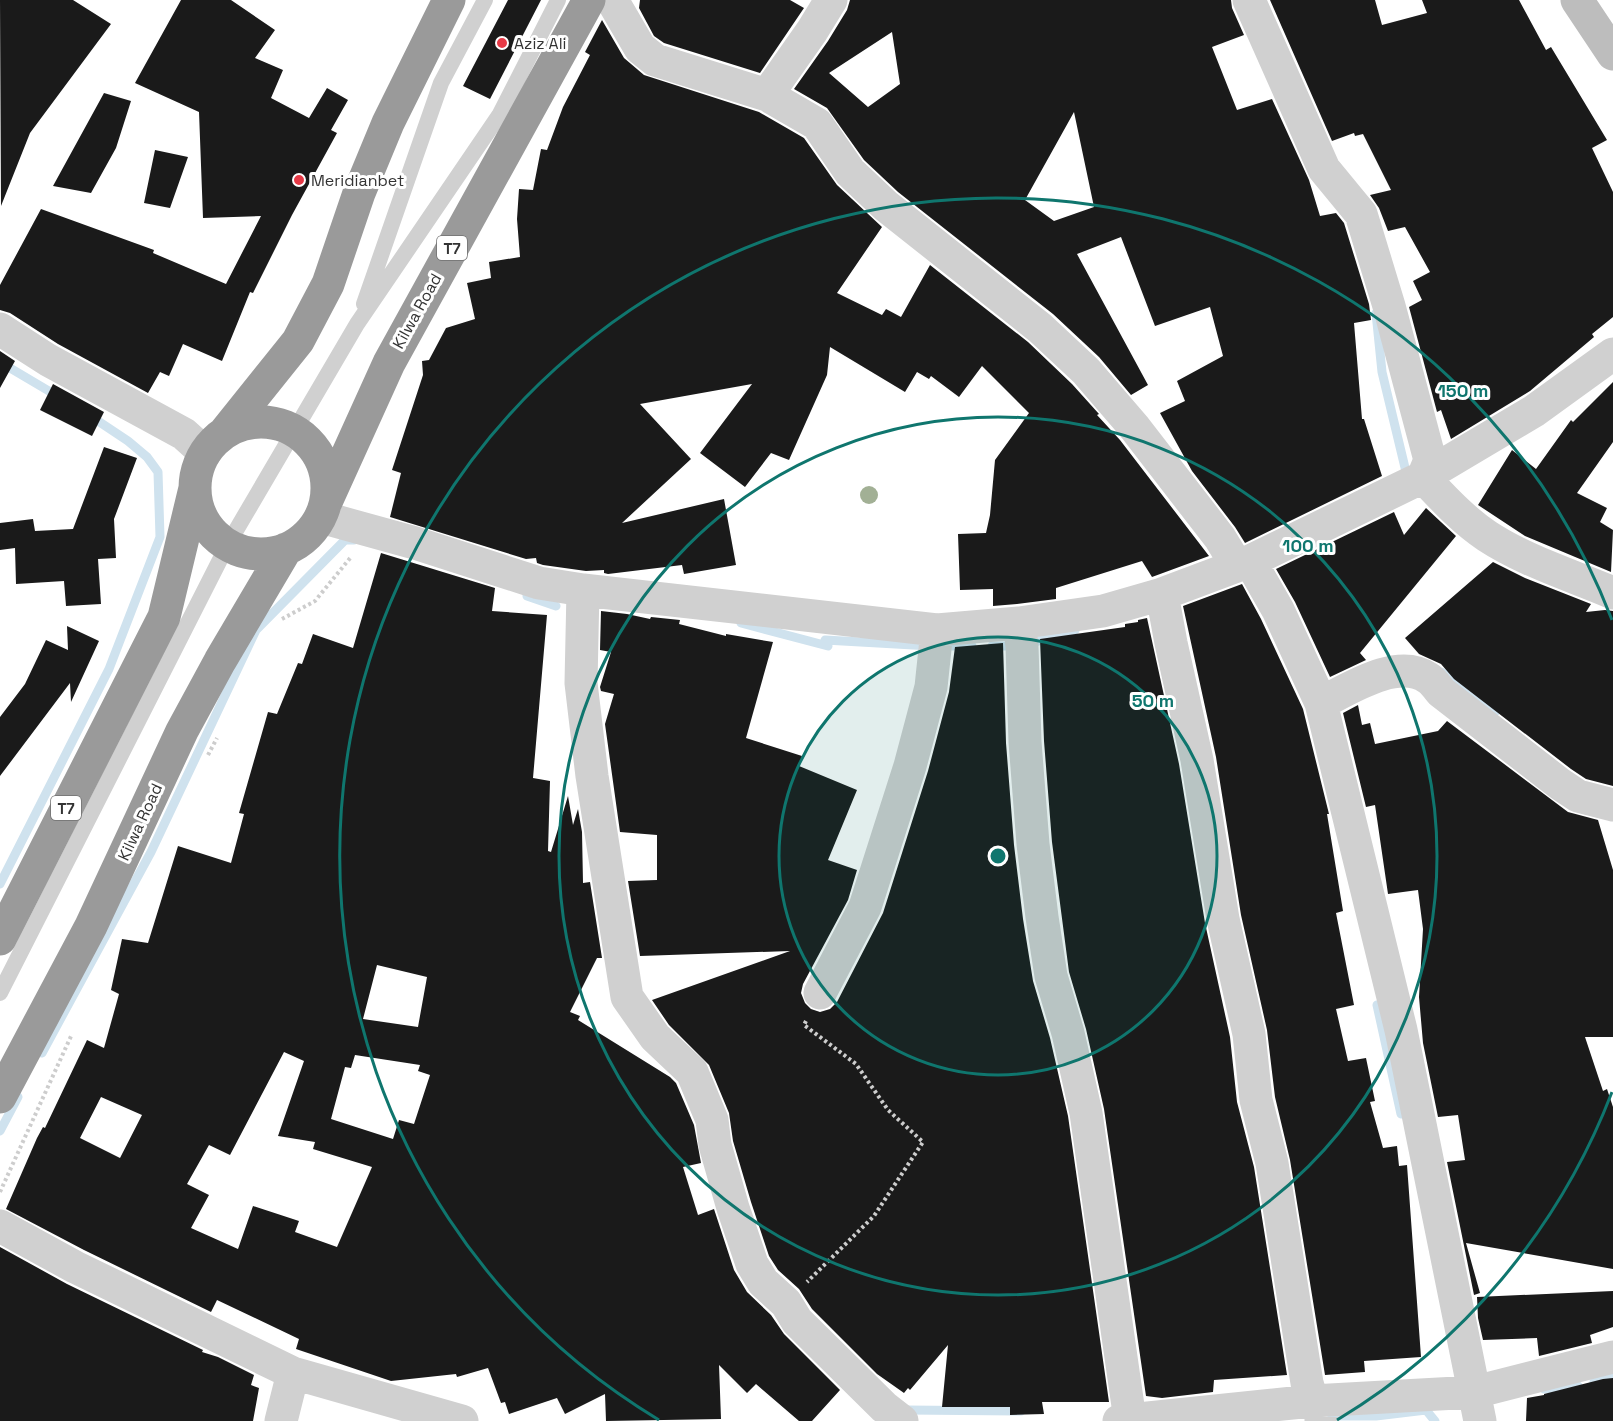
<svg xmlns="http://www.w3.org/2000/svg" width="1613" height="1421" viewBox="0 0 1613 1421" font-family="'Space Grotesk',sans-serif">
  <rect width="100%" height="100%" fill="#fff"/>
  <g fill="none" stroke-linecap="round" stroke-linejoin="round">
    <path stroke="#cfe2ee" stroke-width="9" d="M1376 313 1382 372 1407 476
      M0 362 59 397
      M527 596 556 606
      M741 623 828 646
      M825 640 931 646
      M952 646H972
      M992 646H1022L1075 630
      M1441 672 1457 681 1495 712 1504 704
      M0 884 109 669 160 537 158 472 147 457 128 441 89 415
      M1377 1005 1401 1114
      M42 1053 151 852 256 630 345 540H354
      M0 1131 18 1097
      M1594 1382 1613 1377
      M1544 1389 1578 1386
      M906 1410 1021 1411
      M1332 1416H1376L1426 1410 1435 1421"/>
  </g>
  <path fill="#1a1a1a" fill-rule="evenodd" d="M0 0H73L111 24 30 133 1 206Z
    M181 0H231L275 30 255 58 283 70 271 98 309 118 327 88 348 100 331 130 337 133 292 215 253 293 250 292 222 361 183 344 169 376 160 372 148 393 58 344 10 313 0 310V285L41 209 154 250 153 253 226 284 261 216 203 218 199 112 135 83Z
    M508 0H541L490 99 463 86Z
    M640 0H790L804 8 760 73 664 43 654 36 639 8Z
    M850 0H1231L1232 8 1244 35 1212 47 1237 110 1272 99 1309 180 1320 216 1336 213 1344 223 1369 304 1371 320 1354 323 1362 419H1364L1382 476 1245 543 1235 527 1192 471 1160 413 1185 401 1177 381 1223 356 1210 307 1155 326 1121 237 1077 254 1148 385 1131 395 1099 357 1053 314 898 192 864 160 827 108 794 89 828 41 847 10ZM892 32 900 84 868 107 829 73ZM1074 112 1094 207 1054 221 1025 200Z
    M1270 0H1375L1382 25 1427 13 1422 0H1519L1546 50 1551 47 1607 140 1592 148 1613 192V317L1592 334 1594 337 1530 391 1451 439 1441 410 1437 412 1409 307 1422 300 1413 281 1430 272 1405 227 1388 231 1379 208 1370 195 1391 190 1363 134 1355 136 1354 133 1332 141Z
    M602 20 624 58 644 75 759 112 804 138 837 185 882 227 837 293 882 315 886 309 901 317 930 265 1028 342 1072 384 1099 414 1097 415 1120 440 1209 556 1152 577 1142 561 1056 588V599L1017 604 993 606V589L960 590 958 534 986 533 990 515 995 460 1029 413 982 366 959 397 931 376 929 379 917 372 905 392 830 347 827 375 789 460 771 453 745 487 700 453 752 384 640 404 691 459 622 523 724 499 736 565 684 574 682 565 608 574 604 573V570L586 571 543 565 537 563 536 558 526 559 390 517 401 473 392 470 423 375 422 361 429 360 446 328 475 319 467 283 491 278 489 262 520 257 517 219 519 189 533 190 541 149 547 150 563 107 590 55 585 52Z
    M104 93 131 101 116 148 91 193 53 186Z
    M155 150 188 157 170 208 144 203Z
    M0 351 15 361 0 388Z
    M1613 382V442L1577 493 1607 508 1600 522 1613 530 1611 572 1525 536 1478 505 1512 450 1536 469 1571 420 1573 422Z
    M53 384 104 412 92 436 40 410Z
    M104 447 137 458 114 519 116 558 98 559 101 604 66 606 64 581 16 584 15 548 0 550V523L33 519 35 531 73 529Z
    M1426 508 1456 536 1360 653 1366 660 1330 677 1295 602 1276 569 1394 512 1404 535Z
    M381 553 495 588 492 611 547 615 533 778 550 781 548 851 551 852 568 796 573 825 578 809 582 832 583 883 590 882 602 958H597L570 1012 580 1016 578 1020 670 1077 676 1083 694 1125 701 1163 683 1167 698 1215 714 1209 734 1270 747 1292 771 1315 784 1334 840 1390 812 1421H799L756 1384 747 1393 719 1365 721 1419 606 1421 605 1394 565 1414 557 1398 509 1414 505 1402 501 1403 488 1368 457 1377 456 1374 391 1381 296 1349 299 1339 217 1300 211 1312 84 1250 6 1209 37 1138 43 1127 45 1128 87 1040 104 1048 119 994 111 990 122 939 148 943 178 846 231 863 244 814 239 813 268 712 277 714 298 663 302 664 313 634 353 648ZM377 965 427 977 418 1027 363 1019ZM284 1052 304 1061 278 1136 315 1142 313 1149 372 1167 337 1247 295 1232 299 1221 253 1206 238 1249 191 1228 209 1195 187 1184 209 1145 230 1155ZM355 1055 420 1065 418 1071 430 1075 414 1124 399 1120 393 1139 331 1119 345 1067 351 1068ZM101 1097 142 1115 120 1158 80 1138Z
    M1493 562 1525 578 1591 604 1586 612 1605 610 1613 611V786L1586 779 1571 769 1454 679 1441 664 1419 654 1405 638Z
    M1242 584 1261 619 1303 709 1329 814H1327L1343 911 1336 913 1354 1005 1336 1009 1348 1061 1366 1058 1375 1101 1370 1102 1383 1148 1397 1146 1399 1166 1407 1165 1421 1357 1364 1361 1365 1372 1325 1375 1290 1160 1275 1097 1267 1030 1241 915 1216 757 1183 606Z
    M601 611 627 614 650 619 651 617 680 620 679 624 726 636V634L773 642 746 738 802 756 799 766 857 790 828 860 857 870 848 900 803 984 801 993 805 1003 811 1009 820 1012 830 1009 837 1002 883 913 928 771 949 692 955 647 1003 643 1006 743 1014 845 1023 919 1033 981 1050 1038 1068 1116 1109 1402H1042L1044 1414 1010 1415V1407H942L948 1345 910 1390 908 1388 904 1393 877 1374 812 1309 799 1289 778 1270 769 1256 751 1202 733 1141 729 1113 709 1065 669 1025 652 1000 790 951 640 956 628 881 657 880V835L620 832 605 724 614 694 601 691 600 687 611 652 600 650Z
    M1147 618 1179 764 1205 923 1230 1037 1237 1102 1254 1167 1287 1375 1214 1380 1213 1392 1162 1398 1146 1396 1104 1109 1086 1029 1069 972 1052 842 1044 741 1040 639 1125 627V624L1138 622V620Z
    M67 626 99 641 71 702 70 683 0 776V717L25 684 46 640 68 650Z
    M1358 705 1362 725 1370 723 1375 744 1438 731 1447 721 1568 812 1598 820 1613 870V1037H1585L1603 1091 1607 1089 1613 1107V1269L1466 1243 1480 1293 1474 1295 1447 1162 1465 1160 1458 1115 1438 1117 1423 1043 1419 997 1423 929 1418 890 1388 894 1375 805 1366 807 1343 713Z
    M0 1247 67 1284 203 1350 202 1352 218 1357 254 1375 251 1385 259 1388 253 1421H0Z
    M1613 1291V1327L1590 1335 1592 1343 1539 1356 1537 1338 1483 1340 1478 1318 1477 1297Z
    M1613 1378V1421H1526L1527 1398 1544 1395V1394L1603 1379Z"/>
  <g fill="none" stroke-linecap="round" stroke-linejoin="round">
    <path stroke="#cdcdcd" stroke-width="4" stroke-dasharray="3 3" stroke-linecap="butt" d="M282 619 315 601 351 557
      M208 755 217 738
      M806 1021 804 1025 856 1064 888 1110 923 1142 874 1216 807 1282
      M0 1192 72 1034"/>
    <path stroke="#d0d0d0" stroke-width="16" d="M364 304 441 83 485 0
      M0 993 228 544 357 324 500 114 558 0"/>
    <path stroke="#d0d0d0" stroke-width="33" d="M612 0 640 48 655 60 767 95 817 124 850 172 886 206 1040 328 1086 371 1135 428 1220 538 1237 566
      M1249 0 1324 169 1361 214 1389 306 1430 460 1423 477C1443 498 1463 520 1487 536 1525 561 1571 575 1613 593
      M767 95 812 31 831 0
      M0 329 48 360 184 434 205 453
      M321 517 415 543 539 583 583 590 937 630 1019 623 1103 611 1162 594 1250 561 1423 477 1534 411 1613 354
      M1250 561 1278 610 1321 703 1401 1030 1480 1421
      M583 590 581 683 592 776 627 997 655 1037 692 1072 712 1120 715 1145 733 1208 752 1264 763 1282 786 1303 797 1321 884 1407 902 1421
      M1162 594 1171 643 1197 760 1223 919 1249 1034 1256 1100 1272 1163 1307 1383 1312 1401 1322 1416 1321 1421
      M1019 623 1022 646 1025 742 1033 844 1042 917 1051 976 1068 1033 1086 1113 1130 1420
      M1321 703C1349 689 1397 657 1428 678 1433 681 1437 687 1441 692L1560 784 1578 796 1613 805
      M820 993 865 907 910 766 931 687 937 630
      M0 1226 75 1267 293 1373 462 1421
      M281 1421 293 1373
      M1119 1421 1312 1401 1475 1392 1613 1357"/>
    <path stroke="#bdbdbd" stroke-width="33" d="M1577 0 1613 54"/>
    <path stroke="#9a9a9a" stroke-width="33" d="M195 488a66 66 0 1 1 132 0a66 66 0 1 1-132 0Z
      M225 432 298 341 328 284 359 193 388 123 449 0
      M326 502 389 363 589 0
      M0 939 164 617 195 488
      M0 1097 91 926 182 731 220 661 286 549"/>
  </g>
  <circle fill="#a2b095" cx="869" cy="495" r="9"/>
  <circle cx="998" cy="856" r="219" fill="#0f766e" fill-opacity=".12"/>
  <g fill="none" stroke="#0f766e" stroke-width="3">
    <circle cx="998" cy="856" r="219"/>
    <circle cx="998" cy="856" r="439"/>
    <path d="M1612 1092A658 658 0 0 1 1337 1420M659 1420A658 658 0 1 1 1612 620"/>
  </g>
  <g fill="#e63946" stroke="#fff" stroke-width="2">
    <circle cx="502" cy="43" r="6"/>
    <circle cx="299" cy="180" r="6"/>
  </g>
  <g text-anchor="middle" dominant-baseline="central" stroke-width="6" stroke-linejoin="round" paint-order="stroke">
    <g fill="#fff" stroke="#707070" stroke-width="1.5">
      <rect x="437" y="236" width="30" height="24" rx="4.5"/>
      <rect x="51" y="796" width="30" height="24" rx="4.5"/>
    </g>
    <g font-size="15" font-weight="bold" fill="#333">
      <text x="452" y="248">T7</text>
      <text x="66" y="808">T7</text>
    </g>
    <g font-size="16" fill="#333" stroke="#fff" text-anchor="start">
      <text x="514" y="43">Aziz Ali</text>
      <text x="311" y="180">Meridianbet</text>
    </g>
    <g font-size="16" fill="#333" stroke="#fff">
      <text transform="translate(417 311) rotate(-61)">Kilwa Road</text>
      <text transform="translate(140 822) rotate(-65)">Kilwa Road</text>
    </g>
  </g>
  <circle cx="998" cy="856" r="9" fill="#0f766e" stroke="#fff" stroke-width="3"/>
  <g font-size="18" text-anchor="middle" font-weight="bold" fill="#0f766e" stroke="#fff" stroke-width="6" stroke-linejoin="round" paint-order="stroke">
    <text x="1463" y="397">150 m</text>
    <text x="1308" y="552">100 m</text>
    <text x="1153" y="707">50 m</text>
  </g>
</svg>
